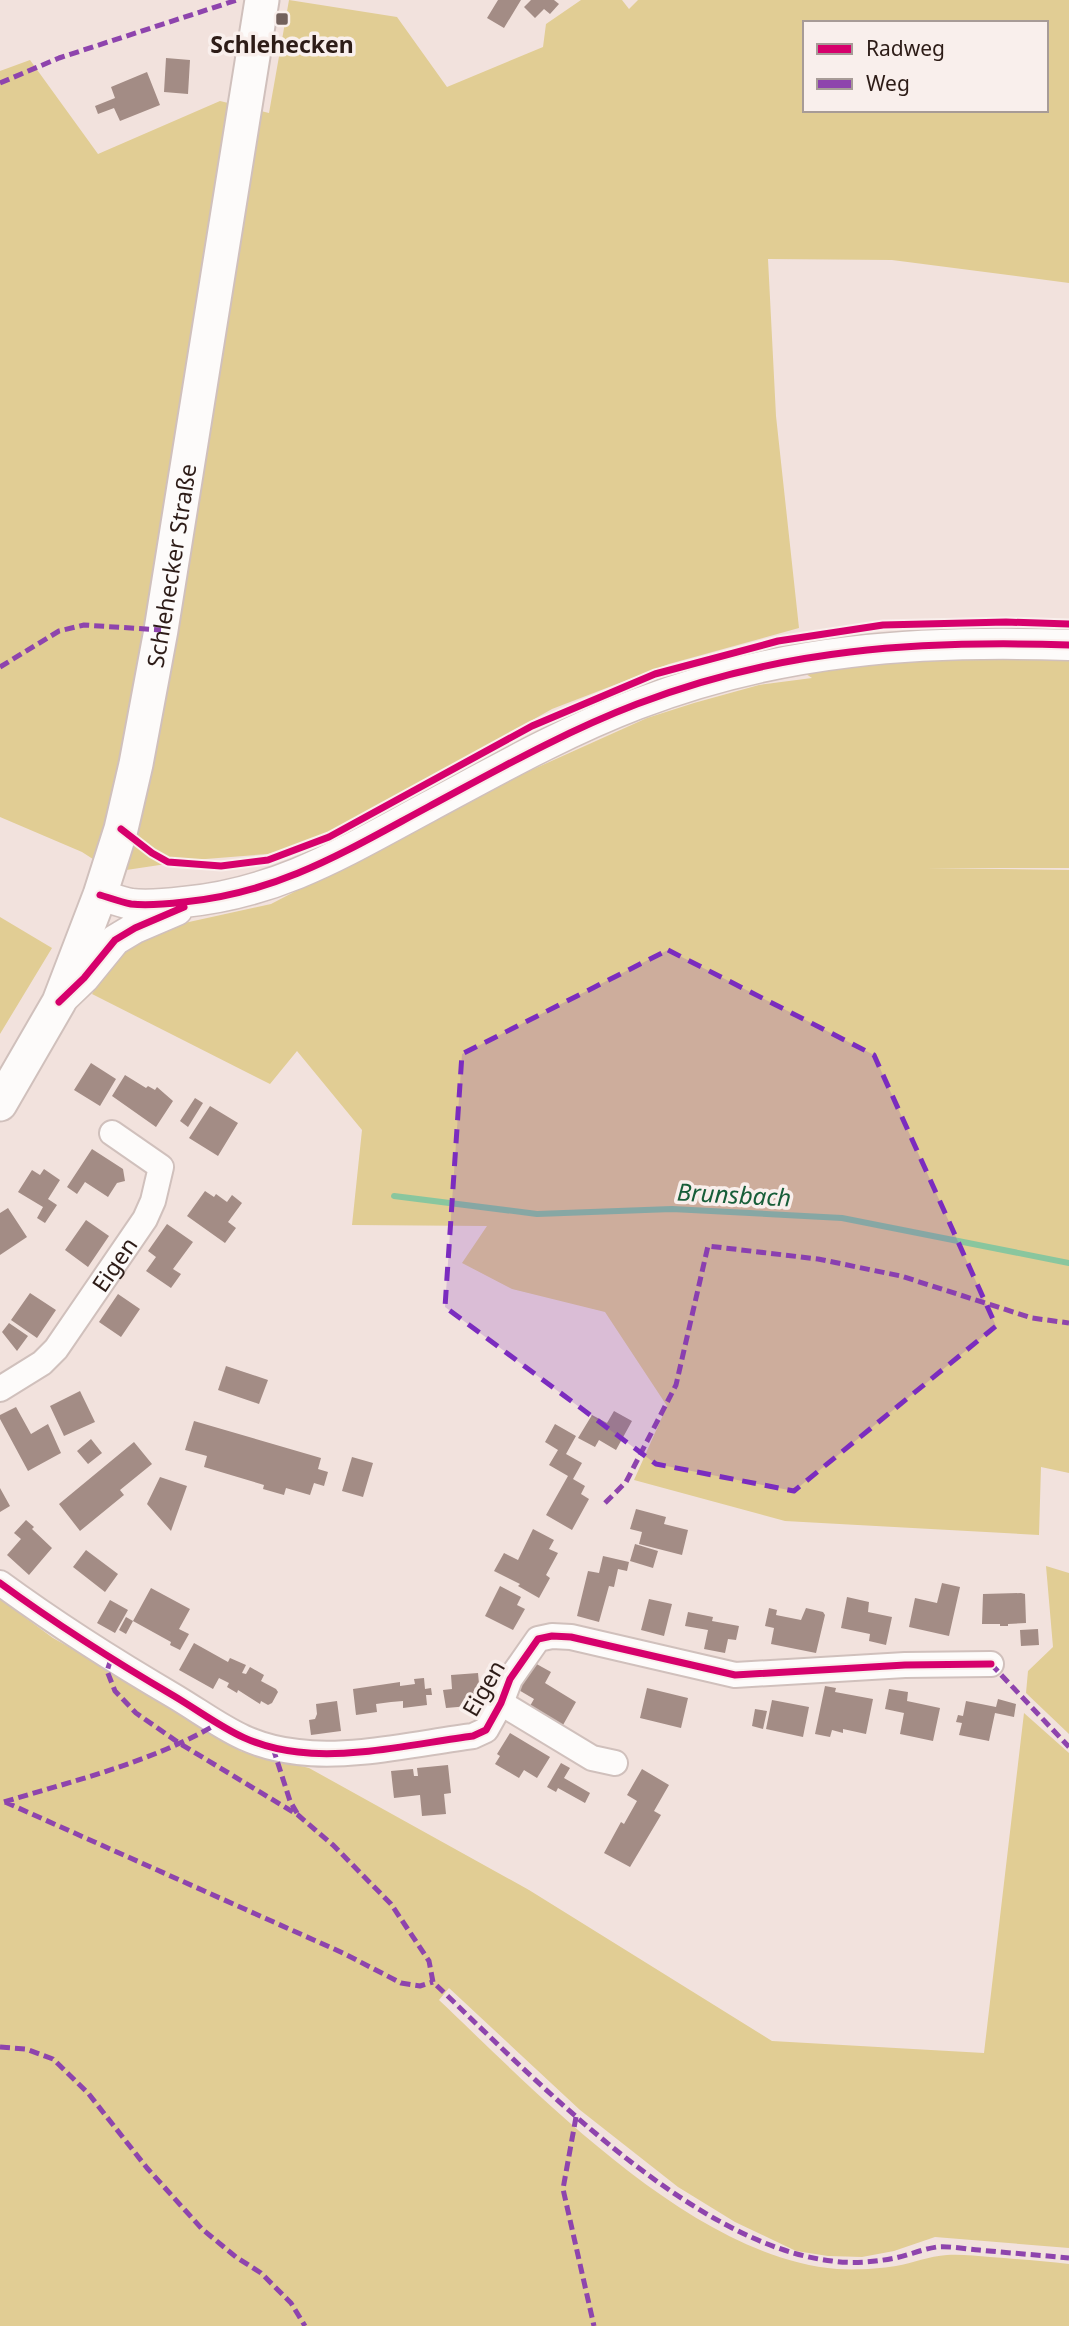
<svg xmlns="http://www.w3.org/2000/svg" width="1069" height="2326" viewBox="0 0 1069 2326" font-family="'Noto Sans',sans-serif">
  <rect width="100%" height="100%" fill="#f2e2dd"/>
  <path fill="#e1cd94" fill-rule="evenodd" d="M289 0 397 17 447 87 543 47 546 24 581 0H622L629 9 638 0H1069V283L892 260 768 259 776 416 799 628 669 664 552 709 360 817 300 845 268 854 193 860 113 872 82 852 0 817V71L30 60 98 154 220 101 269 113ZM805 23H1046V110H805Z
    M949 653 1069 658V868H927L1069 870V1473L1041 1467 1039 1535 785 1521 634 1480 667 1406 605 1312 512 1289 462 1263 487 1226 352 1225 362 1130 297 1051 270 1084 92 994 110 962 148 931 271 904 507 781 647 718 694 703 759 685 812 678 800 670Z
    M0 917 52 948 0 1034Z
    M1046 1566 1069 1573V1734L1026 1693 1028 1671 1053 1647Z
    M0 1599 53 1638 199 1720 240 1751 309 1768 529 1890 772 2041 984 2053 1024 1713 1069 1753V2248L935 2237 894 2251 862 2257 828 2256 796 2251 735 2222 678 2187 580 2110 449 1988 439 2000C539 2095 694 2258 837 2269 855 2270 878 2269 896 2266 913 2263 929 2256 947 2255 961 2254 976 2256 990 2257 1016 2259 1043 2261 1069 2264V2326H0Z"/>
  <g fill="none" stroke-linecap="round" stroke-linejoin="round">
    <path stroke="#89c69e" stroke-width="6" d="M394 1196 537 1214 672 1209 842 1218 1069 1263"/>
  </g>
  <path fill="#a38c85" d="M498 0H521L504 28 487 18Z
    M531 0H554L559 4 550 14 544 9 535 18 524 7Z
    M166 58 190 60 188 94 164 92Z
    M147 72 160 105 120 121 114 108 98 114 95 106 115 98 111 87Z
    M91 1063 116 1079 100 1106 74 1090Z
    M125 1075 146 1088 148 1086 155 1090 157 1087 173 1101 156 1127 112 1096Z
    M195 1098 203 1103 188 1127 180 1121Z
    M210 1106 238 1123 218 1156 189 1138Z
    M92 1149 123 1169 125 1181 117 1183 108 1197 85 1182 77 1194 67 1187Z
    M44 1169 60 1180 48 1199 57 1205 45 1223 37 1218 43 1207 18 1192 32 1170 40 1175Z
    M205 1191 214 1197 216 1194 227 1202 232 1195 242 1203 228 1222 236 1228 225 1243 187 1216Z
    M8 1208 27 1237 0 1255V1213Z
    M86 1220 109 1236 88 1267 65 1250Z
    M167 1224 193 1242 173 1269 181 1274 171 1288 146 1271 156 1257 148 1251Z
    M30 1293 56 1310 37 1338 11 1320Z
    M118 1294 140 1309 121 1337 99 1322Z
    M9 1323 28 1336 17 1351 2 1332Z
    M226 1366 268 1380 259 1404 218 1390Z
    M80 1391 95 1422 64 1436 50 1406Z
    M16 1407 31 1434 48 1424 61 1453 28 1471 0 1419V1415Z
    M614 1411 632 1421 616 1450 599 1440 595 1447 578 1438 592 1415 607 1423Z
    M194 1421 321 1458 318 1469 328 1472 324 1486 314 1483 310 1495 286 1488 284 1495 263 1489 264 1485 204 1467 207 1456 185 1450Z
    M555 1424 576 1436 566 1454 582 1463 573 1479 585 1486 581 1494 589 1499 572 1530 546 1515 568 1476 549 1465 558 1450 545 1442Z
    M91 1439 102 1453 88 1464 77 1451Z
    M134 1442 152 1464 120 1490 124 1495 80 1531 59 1504Z
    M352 1457 373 1463 363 1497 342 1491Z
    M160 1477 187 1486 171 1531 147 1504Z
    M0 1488 10 1506 0 1512Z
    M636 1509 666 1517 664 1524 688 1530 682 1555 639 1544 642 1532 630 1529Z
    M26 1520 34 1527 32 1529 52 1548 29 1575 7 1555 21 1539 14 1533Z
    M533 1529 554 1540 549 1549 558 1553 546 1575 550 1578 539 1598 518 1586 520 1584 494 1571 504 1553 518 1560Z
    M635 1544 658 1551 653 1568 630 1561Z
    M86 1550 118 1574 105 1592 73 1567Z
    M603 1556 629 1562 627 1571 618 1569 614 1587 609 1586 599 1622 577 1616 588 1571 599 1573Z
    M942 1583 960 1587 949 1636 909 1627 915 1598 937 1603Z
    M500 1586 521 1597 517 1605 525 1609 513 1630 485 1616Z
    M151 1588 190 1609 179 1629 189 1634 180 1650 170 1645 171 1642 133 1621Z
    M1021 1593 1025 1594 1026 1623 1008 1624V1626H1000V1624H982L983 1594Z
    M847 1597 869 1602 868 1612 892 1617 886 1645 869 1641 870 1634 841 1628Z
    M649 1599 672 1604 664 1636 641 1630Z
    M110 1600 128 1610 115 1633 97 1623Z
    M769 1608 777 1610 776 1615 801 1620 806 1608 823 1612 825 1615 816 1653 771 1644 774 1628 765 1626Z
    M688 1612 713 1617 712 1621 739 1626 736 1640 728 1639 725 1653 704 1649 708 1630 685 1626Z
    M126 1617 133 1621 126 1634 119 1630Z
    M1038 1629 1039 1645 1021 1646 1020 1630Z
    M194 1643 228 1662 230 1658 246 1665 242 1673 246 1674 250 1667 264 1675 261 1681 276 1689 278 1692 272 1703 268 1705 261 1701 260 1704 238 1690 237 1693 227 1687 229 1683 219 1678 213 1689 179 1670Z
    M533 1662 551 1672 545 1683 576 1702 563 1725 530 1706 534 1699 517 1689Z
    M478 1673 481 1705 446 1708 443 1690 452 1689 451 1675Z
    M424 1678 425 1689 431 1688 432 1695H426L427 1705 403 1708V1701L391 1702 376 1704 377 1712 356 1715 353 1689 400 1682V1686L415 1684 414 1679Z
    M825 1686 836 1688 835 1692 873 1699 866 1734 843 1729V1733L832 1730 830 1737 815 1734Z
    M647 1688 688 1698 681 1728 640 1718Z
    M889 1689 908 1692 907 1701 940 1708 933 1741 900 1734 904 1713 885 1709Z
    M998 1699 1016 1704 1014 1717 995 1713 989 1741 959 1735 962 1723 956 1722 958 1715 963 1716 966 1701 996 1707Z
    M772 1700 809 1707 803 1737 766 1729Z
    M337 1701 341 1731 311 1735 309 1720 315 1719 317 1714 316 1704Z
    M755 1709 767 1711 763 1729 752 1726Z
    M510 1733 550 1757 537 1778 524 1770 519 1778 495 1764 500 1756 497 1754Z
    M561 1763 570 1768 564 1778 590 1793 585 1803 558 1788 556 1792 547 1787Z
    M448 1765 451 1793 444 1794 446 1814 422 1816 420 1795 394 1798 391 1771 413 1769 414 1776H418L417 1768Z
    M642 1769 669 1785 654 1811 661 1815 630 1867 604 1853 621 1822 624 1824 637 1801 627 1795Z"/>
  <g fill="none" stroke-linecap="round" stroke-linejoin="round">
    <g stroke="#d0c0bc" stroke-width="28">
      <g id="minor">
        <path id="s1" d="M0 1389 42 1363 56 1349 145 1219 153 1201 161 1167 112 1133"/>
        <path d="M0 1583C56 1624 114 1661 174 1696 219 1723 243 1746 298 1752 351 1759 419 1743 473 1736L486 1730 501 1703 510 1679 538 1639 552 1636 571 1637 735 1675 905 1665 991 1664"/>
        <path d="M501 1703 592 1758 615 1763"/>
      </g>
    </g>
    <g stroke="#d0c0bc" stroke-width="33">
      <path id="tertiary" d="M100 895C110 898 121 902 131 904 148 906 167 904 184 902 279 893 346 851 428 807 497 770 564 732 637 704 780 649 918 640 1069 645
        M59 1002 84 978 115 940 135 928 177 910"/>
    </g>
    <g stroke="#d0c0bc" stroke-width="37">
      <g id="secondary">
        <path id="s2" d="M0 1104 59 1002 100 895 121 829 136 764 161 630 262 0"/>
      </g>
    </g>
    <use href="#minor" stroke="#fdfbfa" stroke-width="24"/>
    <use href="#tertiary" stroke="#fdfbfa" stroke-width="30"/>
    <use href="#secondary" stroke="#fdfbfa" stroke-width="33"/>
    <path stroke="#8e44ad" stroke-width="5" stroke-dasharray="10 5" stroke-linecap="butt" d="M0 83 59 58 237 0
      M0 667 59 631 84 625 161 630
      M605 1503 626 1482 676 1385 708 1246 818 1259 901 1276 1032 1318 1069 1323
      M111 1659 107 1671 115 1691 136 1713 179 1743 298 1815 333 1845 391 1904 429 1961 433 1982C533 2077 690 2244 832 2261 853 2264 875 2262 895 2258 909 2255 923 2249 937 2247 950 2246 966 2249 979 2250 1009 2253 1039 2255 1069 2258
      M991 1664 1069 1747
      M273 1748 290 1801 297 1813
      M4 1802C76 1780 152 1762 217 1724
      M5 1802 343 1953 401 1983 420 1986 433 1982
      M0 2047 26 2049 53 2059 88 2093 147 2168 202 2229 236 2257 261 2273 291 2303 305 2326
      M576 2117 563 2189 594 2326"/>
    <g stroke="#f9efec" stroke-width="11">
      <path id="cycleway" d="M121 829 152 853 168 862 221 866 268 860 329 837 532 726 655 674 778 641 883 625 1006 622 1069 624
        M100 895C110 898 121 902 131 904 148 906 167 904 184 902 279 893 346 851 428 807 497 770 564 732 637 704 780 649 918 640 1069 645
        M59 1002 84 978 115 940 135 928 184 907
        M0 1583C56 1624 114 1661 174 1696 219 1723 243 1746 298 1752 351 1759 419 1743 473 1736L486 1730 501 1703 510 1679 538 1639 552 1636 571 1637 735 1675 905 1665 991 1664"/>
    </g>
    <use href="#cycleway" stroke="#d6006c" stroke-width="7"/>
  </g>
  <path fill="#7b2cbf" fill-opacity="0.2" stroke="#7b2cbf" stroke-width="5" stroke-dasharray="14 9" stroke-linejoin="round" d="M668 950 874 1055 996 1326 794 1491 656 1464 445 1307 462 1054Z"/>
  <rect fill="#72615c" stroke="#f9efec" stroke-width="2.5" x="275" y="12" width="14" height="14" rx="3.5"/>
  <g text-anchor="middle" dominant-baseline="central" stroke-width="7" stroke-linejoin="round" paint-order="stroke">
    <g font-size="23" font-weight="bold" fill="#2d1c17" stroke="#f9efec">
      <text x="282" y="44">Schlehecken</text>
    </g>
    <g font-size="23" fill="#2d1c17" stroke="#f9efec">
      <text stroke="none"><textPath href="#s2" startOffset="570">Schlehecker Straße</textPath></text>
      <text stroke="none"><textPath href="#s1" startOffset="172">Eigen</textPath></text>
      <text transform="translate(483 1688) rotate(-60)">Eigen</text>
    </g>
    <g font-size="24" font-style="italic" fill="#185e39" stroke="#f9efec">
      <text transform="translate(734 1194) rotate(3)">Brunsbach</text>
    </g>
  </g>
  <rect x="803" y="21" width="245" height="91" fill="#f9efec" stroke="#a79b97" stroke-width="2"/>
  <rect x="817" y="44" width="35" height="10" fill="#d6006c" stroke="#a79b97" stroke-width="2"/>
  <text x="866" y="56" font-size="21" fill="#2d1c17">Radweg</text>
  <rect x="817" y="79" width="35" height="10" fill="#8e44ad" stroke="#a79b97" stroke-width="2"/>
  <text x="866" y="91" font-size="21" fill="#2d1c17">Weg</text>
</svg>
